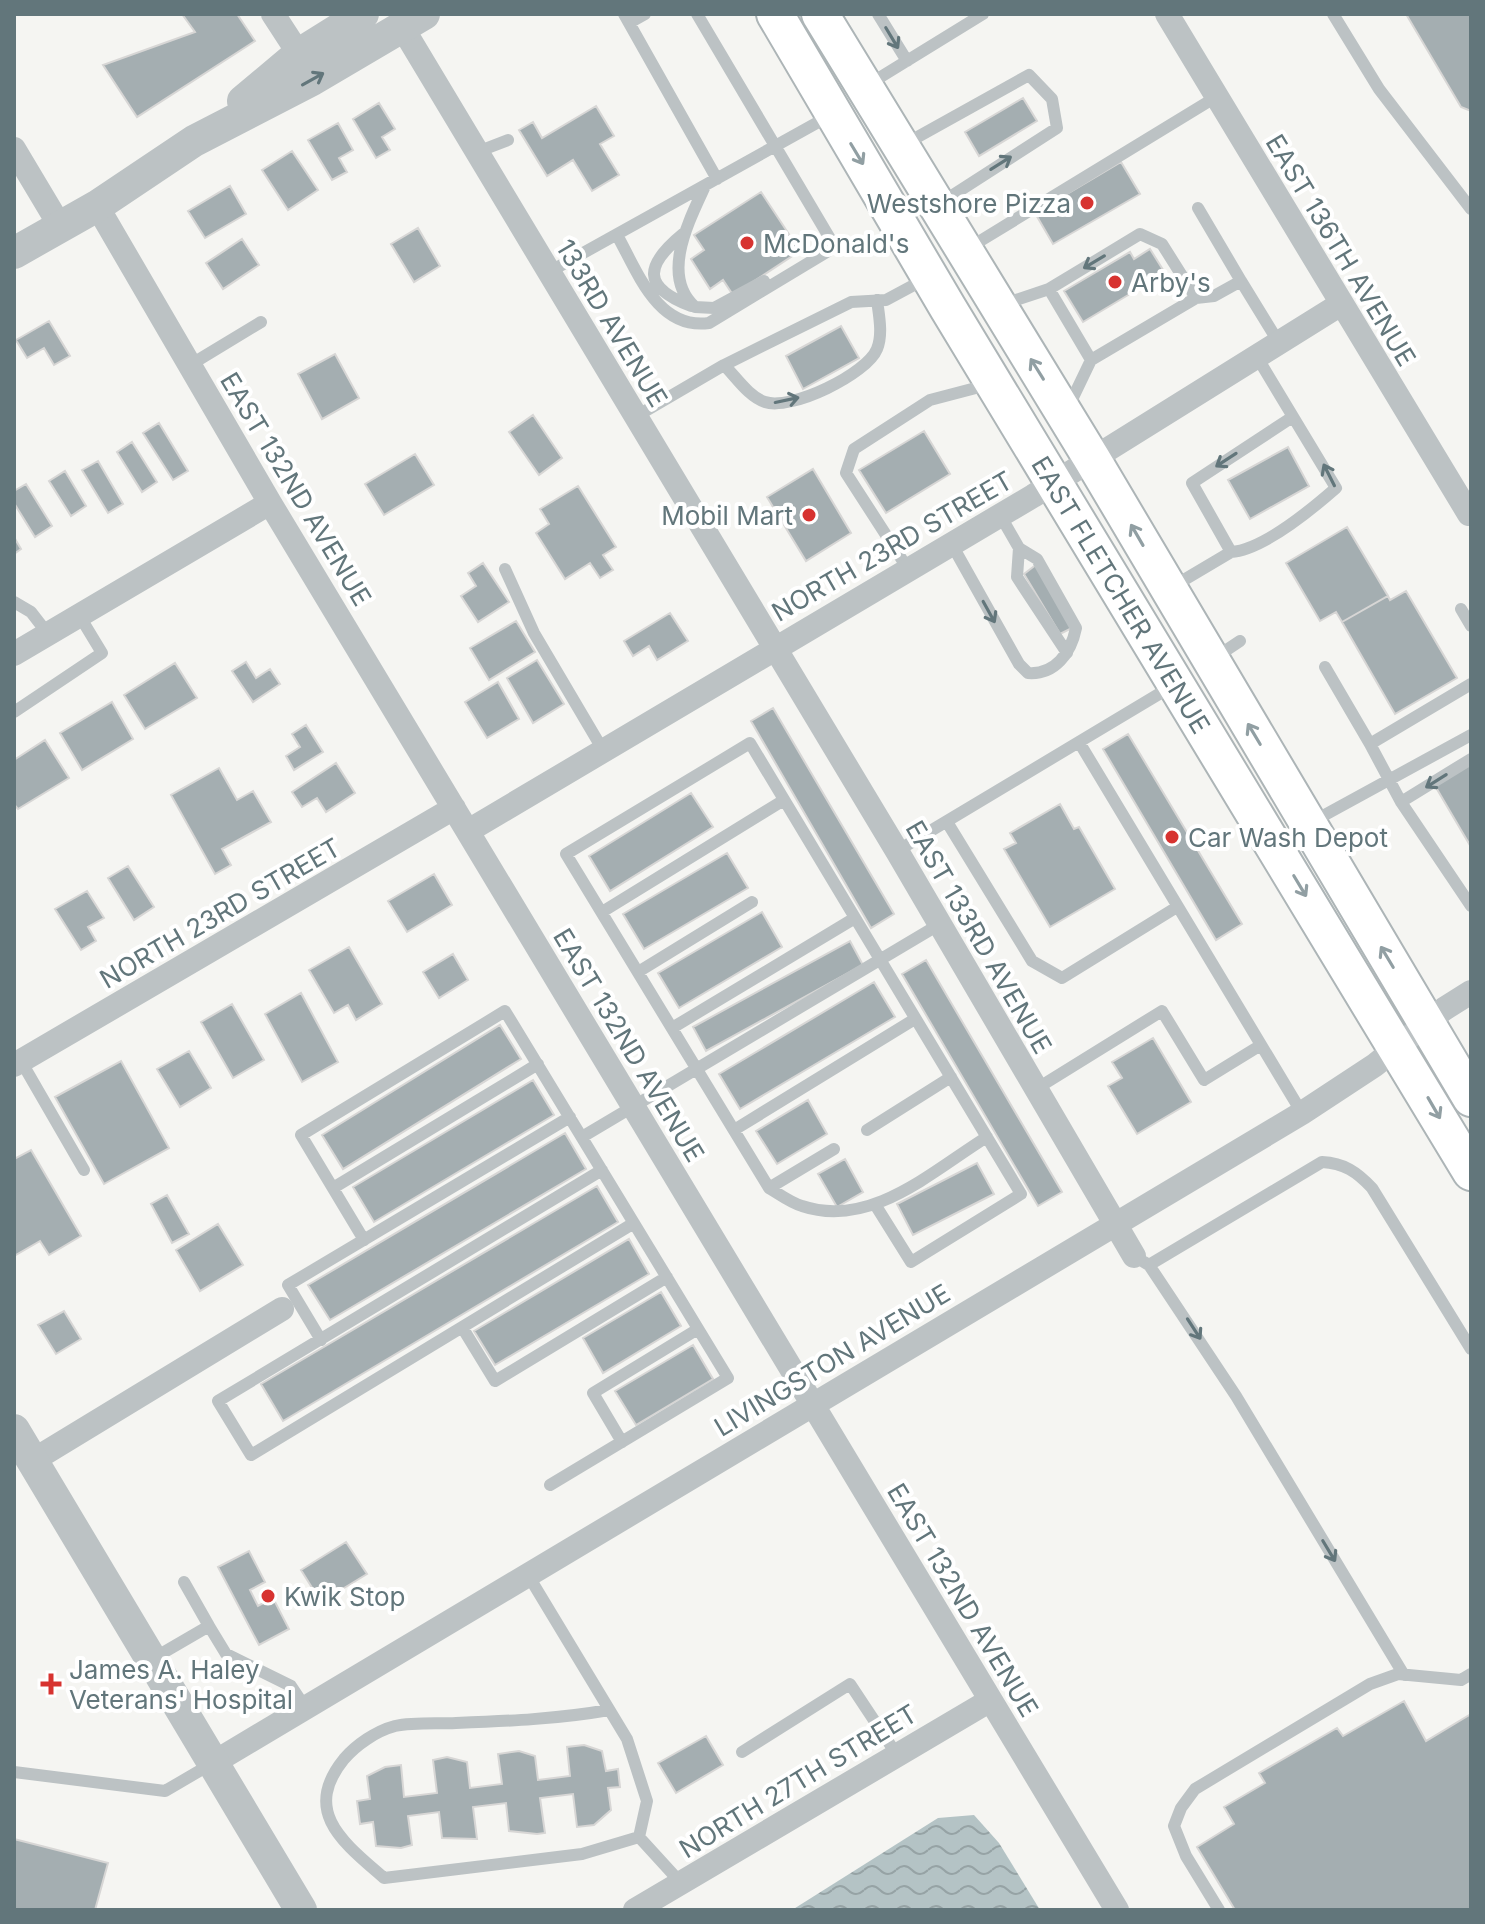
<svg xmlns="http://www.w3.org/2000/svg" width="1485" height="1924" viewBox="0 0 1485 1924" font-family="Inter,sans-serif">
  <defs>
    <pattern id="water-waves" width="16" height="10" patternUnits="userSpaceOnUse" patternTransform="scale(2)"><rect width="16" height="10" fill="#b4c3c5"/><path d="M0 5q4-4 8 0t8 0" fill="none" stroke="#96a3a5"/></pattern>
  </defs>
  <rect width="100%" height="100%" fill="#f5f5f2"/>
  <path fill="url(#water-waves)" d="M974 1815 999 1843 1040 1910H792L938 1818Z"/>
  <path fill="#a4aeb1" stroke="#d7d6d5" stroke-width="2" d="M182 14H237L255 41 137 117 103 65 195 32Z
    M1406 14H1471V111L1461 107Z
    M1023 98 1037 121 979 156 965 132Z
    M379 103 395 129 382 137 390 150 376 158 353 119Z
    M596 106 614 136 600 144 619 175 592 191 573 160 547 176 519 130 533 122 542 138Z
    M338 123 353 150 339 158 347 172 332 180 308 140Z
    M292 151 318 190 288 210 262 170Z
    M1121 162 1140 194 1053 244 1035 213Z
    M230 186 246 214 205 238 188 211Z
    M761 192 800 251 733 295 723 280 710 289 691 259 704 250 694 235Z
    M418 228 440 266 414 282 391 244Z
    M242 239 259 265 223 289 206 263Z
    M1150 249 1165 273 1083 322 1064 291 1130 252 1134 259Z
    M49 321 70 356 54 365 44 348 27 358 16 340Z
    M841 326 859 358 803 389 786 356Z
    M335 354 359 398 322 419 298 374Z
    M533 415 562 458 539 475 509 432Z
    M159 423 188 471 173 480 143 433Z
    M924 431 950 474 886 513 859 470Z
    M132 442 157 482 142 492 117 452Z
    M1288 447 1309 486 1250 519 1228 480Z
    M415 454 434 485 384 515 365 484Z
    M98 461 123 504 108 513 82 470Z
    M813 469 851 533 806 561 767 497Z
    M65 471 86 506 71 516 49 481Z
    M26 484 52 526 35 537 14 503V491Z
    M578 486 616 547 603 555 613 570 600 578 590 563 565 579 536 533 549 524 540 509Z
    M1347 527 1388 596 1342 622 1336 612 1320 621 1286 563Z
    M14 537 21 549 14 554Z
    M483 563 509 602 478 622 461 596 476 586 468 573Z
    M1037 564 1074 627 1060 634 1024 574Z
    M1406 591 1457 678 1395 714 1342 622 1388 596 1390 600Z
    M670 613 688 641 657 660 649 646 633 656 624 641Z
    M516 621 535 652 489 680 470 648Z
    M537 660 564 704 533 723 507 678Z
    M246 662 256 678 270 669 280 684 253 702 232 671Z
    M175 663 197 698 145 729 124 695Z
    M498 682 519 719 487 738 465 702Z
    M112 702 133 739 82 770 60 733Z
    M773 708 894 914 871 928 751 721Z
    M306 725 323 752 294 770 286 756 300 747 292 734Z
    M1128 734 1242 924 1216 940 1103 749Z
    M45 740 69 778 18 809 14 804V760Z
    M336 763 355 793 326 812 317 798 302 807 292 792Z
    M1471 763V847L1434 784Z
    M219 768 237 800 253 791 271 822 222 849 231 865 215 874 171 795Z
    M691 793 713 827 610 891 589 856Z
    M1060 804 1074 829 1079 827 1115 889 1050 927 1004 849 1016 843 1010 833Z
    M727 853 748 888 644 949 623 914Z
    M128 866 154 907 134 920 108 878Z
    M434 874 452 905 407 932 388 901Z
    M87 891 104 918 88 927 96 941 81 950 55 909Z
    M762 912 782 947 679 1008 658 973Z
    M850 941 863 965 706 1051 693 1027Z
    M349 947 382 1004 356 1020 348 1005 334 1013 309 970Z
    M453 954 468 980 439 998 423 972Z
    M926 960 1062 1192 1038 1206 902 974Z
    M874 982 895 1017 740 1109 719 1074Z
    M301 993 338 1062 302 1082 265 1014Z
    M232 1004 264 1060 233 1078 201 1022Z
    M500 1025 521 1059 343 1169 322 1135Z
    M1153 1038 1191 1102 1137 1134 1108 1086 1122 1078 1112 1062Z
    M189 1051 211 1088 180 1107 157 1069Z
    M121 1061 169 1148 104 1184 55 1097Z
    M533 1080 554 1115 374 1222 353 1187Z
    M808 1100 827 1134 777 1164 756 1131Z
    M565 1133 586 1169 330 1320 308 1285Z
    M31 1150 81 1236 49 1255 40 1241 14 1256V1159Z
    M845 1159 863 1192 837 1207 818 1174Z
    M977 1163 994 1194 913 1235 897 1204Z
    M597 1186 618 1222 283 1421 261 1384Z
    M167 1195 189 1234 172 1243 151 1204Z
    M218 1224 243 1265 200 1291 176 1250Z
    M629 1239 649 1274 495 1365 474 1331Z
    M661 1292 681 1326 603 1373 583 1338Z
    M64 1311 81 1339 56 1354 38 1325Z
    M693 1345 713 1379 636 1425 615 1391Z
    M346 1542 367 1574 321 1602 301 1570Z
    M249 1551 265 1582 250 1590 258 1606 273 1598 289 1629 259 1645 218 1567Z
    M1404 1701 1426 1741 1471 1714V1910H1235L1197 1847 1234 1824 1224 1807 1265 1783 1259 1773 1337 1728 1343 1736Z
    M706 1736 723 1765 676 1793 658 1763Z
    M584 1745 602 1751 606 1771 618 1769 620 1787 608 1788 611 1810 594 1825 577 1827 573 1794 540 1798 545 1833 537 1834 509 1831 506 1803 473 1807 477 1839 442 1838 439 1812 408 1816 412 1845 401 1848 376 1846 373 1822 360 1824 357 1801 370 1799 367 1776 385 1767 401 1765 404 1797 437 1793 433 1760 447 1757 467 1762 470 1788 502 1784 498 1754 519 1751 535 1756 538 1780 570 1776 567 1747Z
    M14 1839 108 1863 95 1910H14Z"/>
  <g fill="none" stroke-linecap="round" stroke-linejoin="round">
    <g stroke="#adb5b7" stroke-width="40">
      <g id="secondary">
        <path id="s1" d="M775 14 948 308 1471 1172"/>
        <path d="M820 14 1092 459 1471 1098"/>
      </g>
    </g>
    <path stroke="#bcc2c4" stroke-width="12" d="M624 14 717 179
      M878 14 907 61
      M1333 14 1379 89 1471 209
      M629 23 645 14
      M866 86 983 14
      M905 144 1029 75 1052 99 1057 128 939 204
      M477 152 508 140
      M705 186C689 221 660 276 695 307L714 308 764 281
      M1198 208 1241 281
      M683 234C645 265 641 287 691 306
      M617 235C638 273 658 330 709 323L835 247 697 14
      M967 249 1216 97
      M549 272 831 115
      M1049 289 1091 360
      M1001 305 1049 289 1140 234 1162 244 1196 298
      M1257 357 1336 488C1312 509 1263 550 1231 552L1192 483 1291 418
      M190 365 261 322
      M724 365C736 377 749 397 765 402 791 411 867 374 877 349 883 334 879 316 877 300
      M1068 408 1091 360 1196 298 1214 296 1241 281 1279 343
      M635 417 724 365 851 302 886 300 927 278
      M951 543 1019 664 1028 673C1055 675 1071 653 1076 628L1037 559 1019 548 1000 515
      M1019 548 1017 577 1067 653
      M505 569 534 633 603 750
      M908 569 846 473 854 449 930 400 991 384
      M1172 587 1231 552
      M14 602 31 612 48 634
      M1461 609 1471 626
      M1213 659 1240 641
      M1325 667 1370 744
      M1471 684 1370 744 1401 802 1471 906
      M14 712 102 653 79 615
      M1079 742 1302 1113
      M1401 802 1471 759
      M947 822 1032 961 1062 978 1177 907
      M1310 823 1471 735
      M897 851 1174 685
      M602 912 784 800
      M638 972 752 902
      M672 1028 855 918
      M21 1061 84 1170
      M1036 1089 1162 1011 1204 1080 1261 1045
      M734 1130 915 1019
      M867 1130 951 1077
      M582 1137 940 924
      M602 1170 218 1401 251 1455 634 1223
      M333 1188 538 1064
      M769 1188 834 1149
      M876 1206 911 1262 1021 1194C931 1044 840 893 750 743L566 854 769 1188C779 1194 791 1203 802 1206 871 1229 932 1171 987 1137
      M364 1240 301 1135 505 1011 728 1378 550 1485
      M1144 1262 1149 1265 1322 1162C1344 1163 1357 1172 1372 1188L1471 1349
      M1149 1265 1236 1396 1404 1675
      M462 1327 495 1381 667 1277
      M321 1340 288 1285 570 1117
      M622 1442 593 1393 698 1329
      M528 1575 627 1739 647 1801 639 1837
      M209 1626 226 1654 291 1686 305 1707
      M154 1658 209 1626 184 1582
      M609 1710C558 1719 508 1721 456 1723 437 1724 414 1722 395 1726 376 1731 356 1745 344 1759 301 1812 344 1843 384 1878L582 1854 639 1837
      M742 1752 850 1684 897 1755
      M14 1772 165 1791 213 1763
      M639 1837 681 1883
      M1219 1910 1186 1856 1174 1826 1181 1808 1195 1789 1370 1684 1398 1674 1461 1680 1471 1674"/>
    <path stroke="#bcc2c4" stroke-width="24" d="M273 14 299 54
      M1167 14 1469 514
      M402 27 897 851 1134 1256
      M14 149 60 226
      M97 206 270 503 1117 1910
      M14 654 270 503
      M468 831 1033 496 1341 304
      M14 1065 454 808
      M32 1461 282 1309
      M213 1763 1302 1113 1375 1065 1444 1009 1471 992
      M635 1910 989 1701"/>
    <path stroke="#bcc2c4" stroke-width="32" d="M243 101 299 54 363 14
      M14 253 97 206 194 141 312 80 424 14
      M14 1430 301 1910"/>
    <use href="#secondary" stroke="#fff" stroke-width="36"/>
  </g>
  <defs><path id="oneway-shaft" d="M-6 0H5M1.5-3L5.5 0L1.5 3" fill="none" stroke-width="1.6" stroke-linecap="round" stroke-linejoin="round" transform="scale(2)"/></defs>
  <g stroke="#62767b">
    <use href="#oneway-shaft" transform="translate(892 38) rotate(59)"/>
    <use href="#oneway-shaft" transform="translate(313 79) rotate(-29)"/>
    <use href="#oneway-shaft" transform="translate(1001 163) rotate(-32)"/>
    <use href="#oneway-shaft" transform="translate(1094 262) rotate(149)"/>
    <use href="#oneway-shaft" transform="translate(787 400) rotate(-12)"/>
    <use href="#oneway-shaft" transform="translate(1226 460) rotate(147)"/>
    <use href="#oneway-shaft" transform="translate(1329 475) rotate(-117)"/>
    <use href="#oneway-shaft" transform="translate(989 612) rotate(61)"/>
    <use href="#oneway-shaft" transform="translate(1436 781) rotate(148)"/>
    <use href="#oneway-shaft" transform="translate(1194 1329) rotate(57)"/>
    <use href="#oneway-shaft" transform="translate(1329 1551) rotate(59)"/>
  </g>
  <g stroke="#919fa3">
    <use href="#oneway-shaft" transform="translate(857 154) rotate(59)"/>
    <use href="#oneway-shaft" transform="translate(1037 369) rotate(-122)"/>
    <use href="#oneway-shaft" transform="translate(1137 535) rotate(-120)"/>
    <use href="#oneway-shaft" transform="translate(1254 734) rotate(-121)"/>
    <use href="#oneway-shaft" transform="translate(1300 886) rotate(59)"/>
    <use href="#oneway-shaft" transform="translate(1387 957) rotate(-121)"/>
    <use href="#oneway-shaft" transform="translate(1434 1108) rotate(60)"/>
  </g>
  <g fill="#d73330" stroke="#fff" stroke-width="3">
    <circle cx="1087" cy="203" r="8"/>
    <circle cx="747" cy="243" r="8"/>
    <circle cx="1115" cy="282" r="8"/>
    <circle cx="809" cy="515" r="8"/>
    <circle cx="1172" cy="837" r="8"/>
    <circle cx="268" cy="1596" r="8"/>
    <path d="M47 1672h8v8h8v8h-8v8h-8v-8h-8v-8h8z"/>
  </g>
  <g text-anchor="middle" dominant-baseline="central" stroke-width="8" stroke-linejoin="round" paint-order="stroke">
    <g font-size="26" fill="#62767b" stroke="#fff" text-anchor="start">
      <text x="1071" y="203" text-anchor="end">Westshore Pizza</text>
      <text x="763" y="243">McDonald's</text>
      <text x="1131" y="282">Arby's</text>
      <text x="793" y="515" text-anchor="end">Mobil Mart</text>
      <text x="1188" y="837">Car Wash Depot</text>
      <text x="284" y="1596">Kwik Stop</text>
      <text x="69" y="1669">James A. Haley<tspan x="69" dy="30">Veterans' Hospital</tspan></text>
    </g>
    <g font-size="26" fill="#62767b" stroke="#fff">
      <text transform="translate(1341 250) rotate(59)">EAST 136TH AVENUE</text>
      <text transform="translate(612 323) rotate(59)">133RD AVENUE</text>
      <text transform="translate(296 489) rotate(59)">EAST 132ND AVENUE</text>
      <text transform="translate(892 546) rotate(-30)">NORTH 23RD STREET</text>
      <text stroke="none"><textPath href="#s1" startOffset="676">EAST FLETCHER AVENUE</textPath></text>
      <text transform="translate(220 913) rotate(-30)">NORTH 23RD STREET</text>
      <text transform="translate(979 937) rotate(60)">EAST 133RD AVENUE</text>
      <text transform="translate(629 1045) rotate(59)">EAST 132ND AVENUE</text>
      <text transform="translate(832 1360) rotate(-31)">LIVINGSTON AVENUE</text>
      <text transform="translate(963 1600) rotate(59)">EAST 132ND AVENUE</text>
      <text transform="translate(798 1781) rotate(-31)">NORTH 27TH STREET</text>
    </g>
  </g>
  <rect width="1485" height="1924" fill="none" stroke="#62767b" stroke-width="32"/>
</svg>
